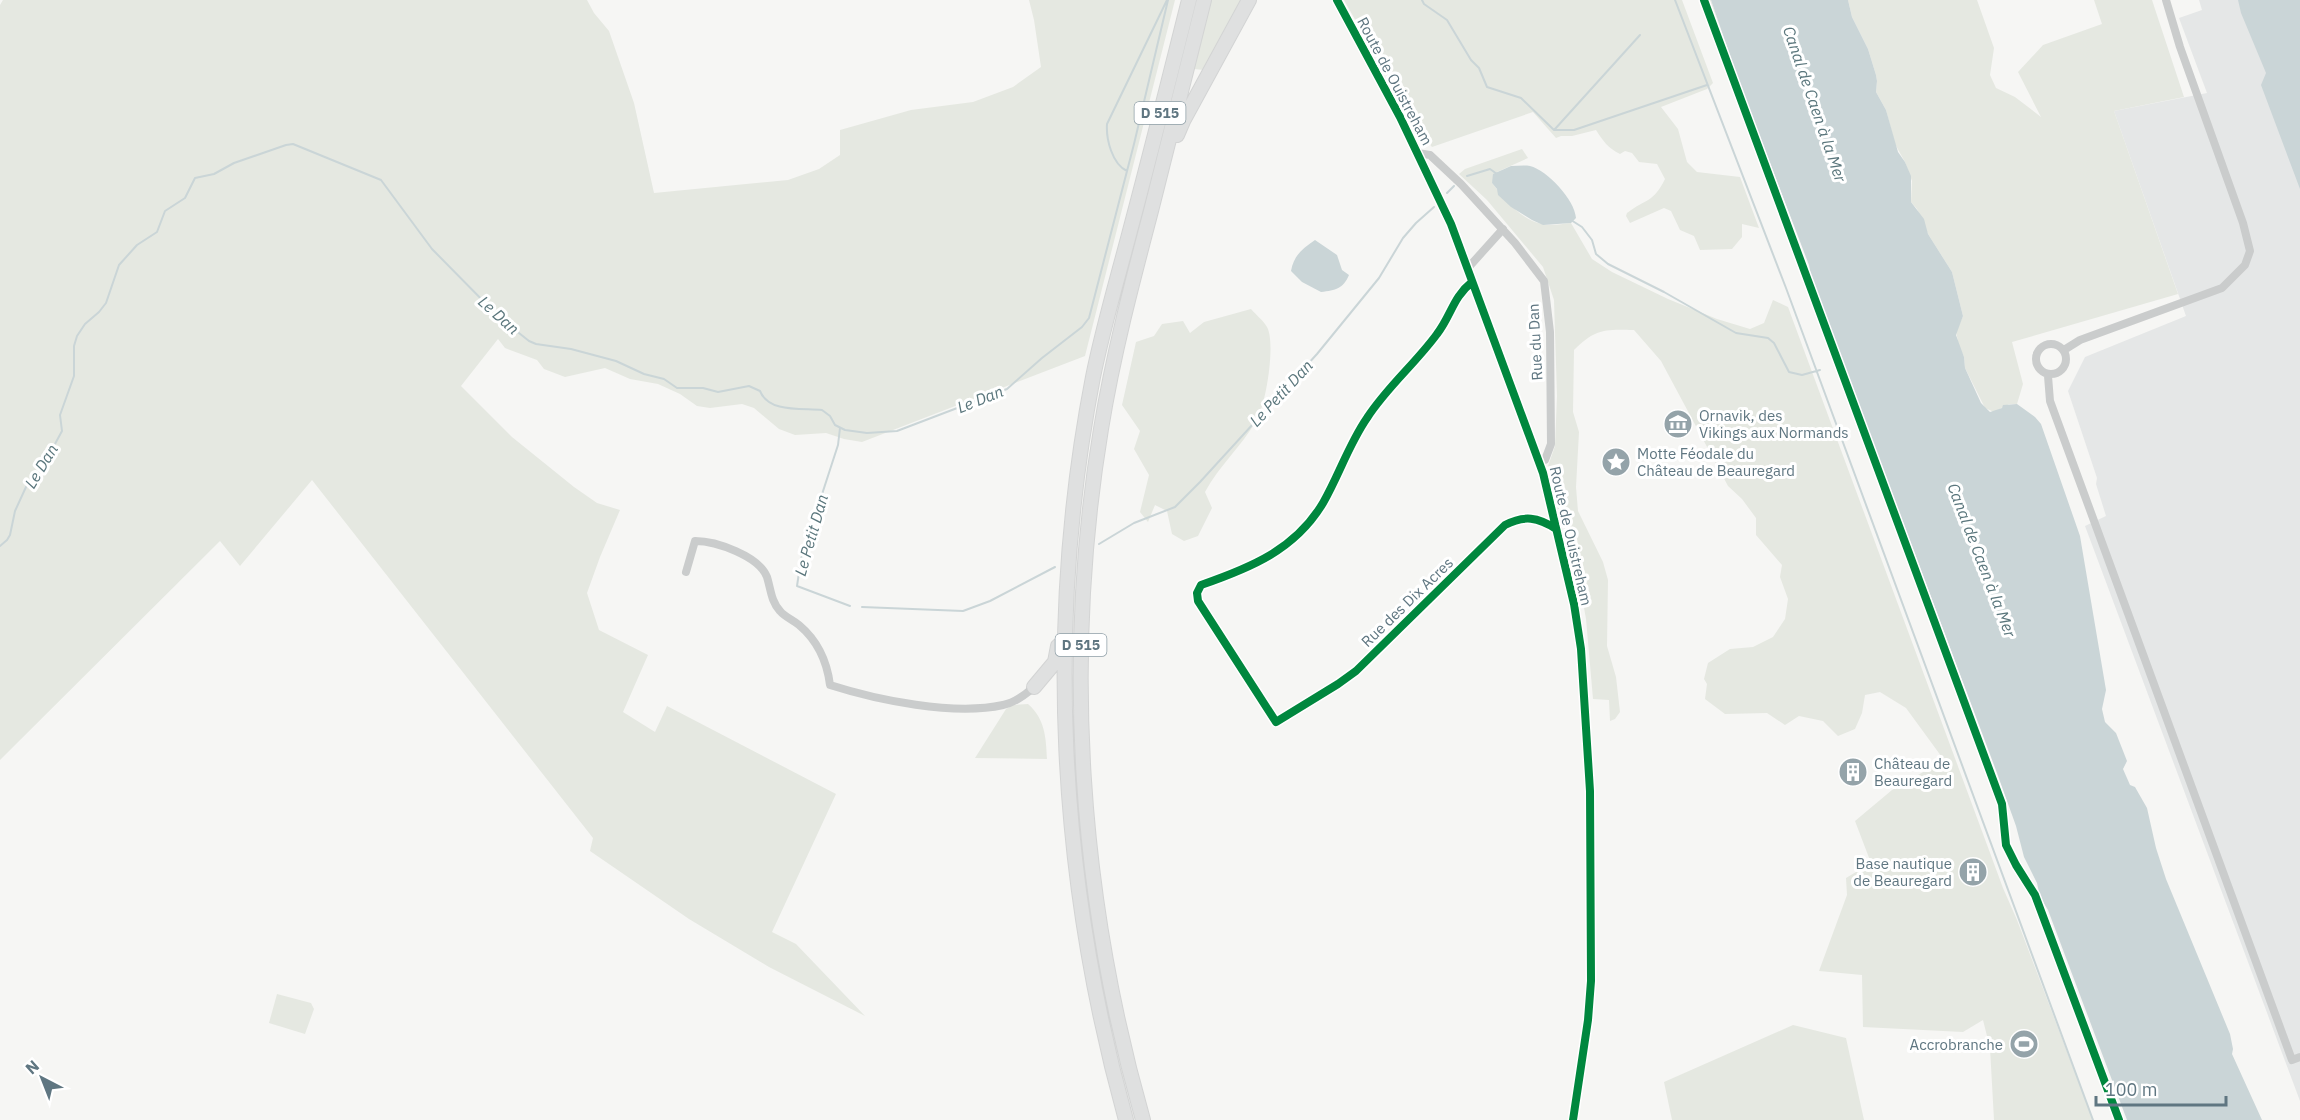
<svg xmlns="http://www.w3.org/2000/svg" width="2300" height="1120" viewBox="0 0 2300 1120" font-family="'IBM Plex Sans',sans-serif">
  <rect width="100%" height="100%" fill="#f6f6f4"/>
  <path fill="#e5e7e7" d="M2199 0H2300V1101L2085 526 2106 516 2096 484 2097 478 2068 391 2085 357 2186 316 2114 111 2207 93 2179 18 2202 10Z"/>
  <path fill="#e5e8e1" d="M3 0H587L594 13 609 31 634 103 654 193 788 180 819 169 840 155V130L911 110 973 102 1013 87 1041 67 1034 20 1029 0H1175L1085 356 862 442 844 439 826 433 795 435 779 429 754 408 742 404 710 408 697 406 680 394 658 384 630 379 605 368 565 377 544 369 537 360 505 348 498 339 461 386 512 437 574 487 597 503 620 510 600 557 587 593 599 630 648 655 623 712 655 732 667 706 836 794 772 932 796 944 865 1016 769 967 689 919 590 851 593 838 312 480 240 566 220 541 0 760V5Z
    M1211 0H1242L1204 70 1194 69Z
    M1344 0H1682L1713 83 1707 89 1661 107 1678 129 1687 162 1697 172 1740 177 1759 228 1742 224V237L1732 249 1700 250 1694 236 1680 230 1671 211 1664 208 1630 223 1626 216 1627 213C1647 198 1653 203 1665 179L1657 164 1639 162 1632 153 1625 151 1620 154C1608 148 1603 141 1596 130L1572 136H1561L1556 138 1533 112 1432 147 1420 132 1396 92Z
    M1706 0H1711L1739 82 1847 368H1842Z
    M1848 0H1977L1994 48 1990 75 1996 88 2015 97 2041 117 2018 72 2043 45 2102 24 2094 0H2152L2184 97 2114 111 2178 294 2012 342 2023 384 2017 404H2009L1994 412 1985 408 1965 368 1964 357 1959 346 1956 332 1963 316 1952 272 1928 234 1917 209 1911 202 1912 181 1905 162 1895 144 1886 110 1876 92 1877 81 1876 75 1868 49 1852 17Z
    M1522 149 1528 158 1497 172 1492 183C1505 199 1519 219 1542 224 1550 226 1562 224 1571 223L1592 259 1612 272 1668 299 1717 319 1750 329 1764 323 1773 300 1788 307 2003 888 2017 920 2093 1120H1994L1990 1048 1983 1020 1963 1032 1863 1027 1862 975 1819 971 1847 895 1846 878 1871 863 1855 821 1892 790 1944 760 1906 708 1880 692 1865 695 1862 713 1855 729 1838 736 1823 721 1799 716 1785 725 1767 713 1725 714 1705 699 1707 684 1704 679 1708 663 1730 649 1753 647 1773 637 1785 619 1788 599 1780 577 1782 565 1756 535V518L1742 499 1728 486 1661 361 1634 330C1604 329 1595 329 1574 350L1573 412 1579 432 1576 487 1578 511 1603 562 1608 580 1607 646 1616 677 1620 712 1615 719 1610 721 1609 700 1593 699 1586 619 1577 568 1559 513 1556 502V490L1548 466 1555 446 1557 396 1554 300 1543 267 1487 200 1459 174 1465 169Z
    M1251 309C1256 315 1263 320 1267 327 1276 343 1266 406 1256 421 1241 447 1219 466 1205 492L1212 508 1198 536 1184 541 1172 534 1167 511 1155 505 1148 522 1140 512 1149 475 1134 449 1140 431 1122 405 1136 342 1154 336 1162 324 1183 321 1190 333 1204 322Z
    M1028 704C1045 719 1046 737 1047 759L975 758 1006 709 1013 705Z
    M277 994 311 1003 314 1009 305 1034 269 1023Z
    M1793 1025 1846 1038 1864 1120H1672L1664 1082Z"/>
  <path fill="#cad5d7" d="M1711 0H1848L1852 17 1868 49 1876 75 1877 81 1876 92 1886 110 1898 152 1905 162 1911 176V202L1924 219 1928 234 1952 272 1963 316 1956 335 1964 357 1965 368 1981 403 1990 412 2002 408 2003 405 2017 404 2035 417 2041 424 2080 536 2106 690 2102 709 2105 722 2116 733 2127 761 2123 769 2130 785 2135 787 2147 808 2156 848 2166 879 2230 1034 2233 1049 2232 1054 2262 1120H2127L2048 910 2040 897 2037 883 2024 857 2016 826 1997 773 1811 277 1809 265 1739 82Z
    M2238 0H2300V189L2261 85 2266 73 2241 13Z
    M1511 166C1517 166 1524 165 1530 166 1547 170 1575 200 1576 218L1571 223 1543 225 1532 220 1511 207 1498 195 1497 189 1492 183 1493 174Z
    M1315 240 1337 255 1342 270 1349 275C1343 289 1336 290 1321 292L1302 282 1291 271C1294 255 1302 249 1315 240Z"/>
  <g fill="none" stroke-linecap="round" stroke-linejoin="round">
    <path stroke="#cad5d7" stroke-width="2" d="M1422 0 1424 4 1447 20 1471 60 1479 68 1487 87 1521 98 1554 130H1574L1707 85
      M1675 0 1786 288 2093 1120
      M1555 129 1640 35
      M1127 171C1112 164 1106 139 1107 124L1167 0
      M1467 176 1490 169 1497 174
      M1447 193 1454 186
      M1571 220 1582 227 1592 240 1596 254 1608 264 1664 292 1736 333 1768 338 1774 343 1789 372 1802 375 1820 370
      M840 428 838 445 801 559 797 586 850 606
      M1099 544 1134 523 1175 507 1200 482 1317 354 1379 278 1403 238 1416 223 1434 207
      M0 546 7 540 10 535 15 511 26 487 43 466 62 431 60 415 74 376V346L77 336 85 324 99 312 106 303 119 265 137 245 157 232 165 211 185 198 195 178 214 174 234 163 286 145 293 144 381 180 432 249 500 318 529 341 536 344 571 349 616 361 644 374 664 379 677 388H703L718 392 749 386 760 391C769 413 802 408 822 410L830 416 835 425 845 430 867 433 897 431 1007 389 1042 358 1082 327 1089 318 1134 144 1168 0
      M862 607 963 611 990 601 1055 567"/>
    <g stroke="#d3d4d4" stroke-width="16">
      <path id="trunk" d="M1177 135 1183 121 1249 0
        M1034 687 1055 662 1058 646
        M1126 1120C1059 879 1045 624 1093 377 1103 327 1118 277 1131 227 1151 152 1170 76 1189 0
        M1143 1120C1079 896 1063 659 1101 429 1113 355 1132 283 1151 211 1169 141 1186 70 1204 0"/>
    </g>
    <path stroke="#cacccc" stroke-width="8" d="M1337 0 1400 117 1451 224 1543 473 1574 604 1581 649 1590 791 1591 981 1588 1020 1573 1120
      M1417 153 1430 155 1461 184 1515 243 1544 281 1550 332 1551 444 1545 460 1539 463
      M1467 269 1503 229
      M1472 282C1453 297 1451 316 1437 334 1415 364 1387 387 1367 418 1349 444 1339 475 1323 503 1295 550 1250 568 1201 585L1197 593 1198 601 1276 722 1338 684 1356 671 1505 525C1524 515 1538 517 1556 529
      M2036 359a15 15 0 1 1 30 0a15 15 0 1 1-30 0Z
      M2064 350 2080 340 2222 288 2245 265 2250 251 2243 223 2180 47 2166 0
      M2048 376 2050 401 2292 1060 2300 1057
      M686 572 695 541C716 541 759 556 767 577 771 590 771 601 780 611 785 617 793 620 799 625 818 641 827 661 830 685 877 700 954 716 1003 705 1014 703 1025 695 1034 687"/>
    <use href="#trunk" stroke="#dfe0e0" stroke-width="14"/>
    <g stroke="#fff" stroke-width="11">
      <path id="cycleway" d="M1337 0 1400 117 1451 224 1543 473 1574 604 1581 649 1590 791 1591 981 1588 1020 1573 1120
        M1704 0 2002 804 2006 845 2016 865 2035 895 2119 1120
        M1472 282C1453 297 1451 316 1437 334 1415 364 1387 387 1367 418 1349 444 1339 475 1323 503 1295 550 1250 568 1201 585L1197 593 1198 601 1276 722 1338 684 1356 671 1505 525C1524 515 1538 517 1556 529"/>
    </g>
    <use href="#cycleway" stroke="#00873e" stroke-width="8"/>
  </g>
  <defs>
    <g id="museum-disc" transform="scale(1.5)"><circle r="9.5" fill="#94a3a9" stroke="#fff"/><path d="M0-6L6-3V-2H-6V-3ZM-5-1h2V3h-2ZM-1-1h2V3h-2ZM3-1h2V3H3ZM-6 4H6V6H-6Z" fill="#fff"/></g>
    <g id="sight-disc" transform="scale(1.5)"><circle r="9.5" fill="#94a3a9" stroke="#fff"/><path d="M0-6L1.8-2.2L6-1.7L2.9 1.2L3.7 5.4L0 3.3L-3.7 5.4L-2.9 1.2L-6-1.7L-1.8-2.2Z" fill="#fff"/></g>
    <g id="building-disc" transform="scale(1.5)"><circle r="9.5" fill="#94a3a9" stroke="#fff"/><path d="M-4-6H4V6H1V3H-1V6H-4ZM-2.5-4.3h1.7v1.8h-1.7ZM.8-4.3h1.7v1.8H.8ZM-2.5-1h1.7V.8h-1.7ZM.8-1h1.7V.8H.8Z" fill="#fff"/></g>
    <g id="stadium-disc" transform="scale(1.5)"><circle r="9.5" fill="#94a3a9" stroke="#fff"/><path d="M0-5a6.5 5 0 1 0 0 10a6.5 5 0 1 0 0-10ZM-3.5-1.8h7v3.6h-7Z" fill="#fff"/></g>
  </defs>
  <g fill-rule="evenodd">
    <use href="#museum-disc" x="1678" y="424"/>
    <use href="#sight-disc" x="1616" y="462"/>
    <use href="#building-disc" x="1853" y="772"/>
    <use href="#building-disc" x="1973" y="872"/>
    <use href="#stadium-disc" x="2024" y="1044"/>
  </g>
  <g text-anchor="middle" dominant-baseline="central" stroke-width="6" stroke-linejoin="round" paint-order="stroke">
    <g fill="#fff" stroke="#8f9fa7" stroke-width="1.5">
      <rect x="1134.5" y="102" width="51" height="22" rx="4.5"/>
      <rect x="1055.5" y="634" width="51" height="22" rx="4.5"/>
    </g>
    <g font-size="14" font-weight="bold" fill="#5f7681">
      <text x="1160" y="113">D 515</text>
      <text x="1081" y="645">D 515</text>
    </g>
    <g font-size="15" fill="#5f7681" stroke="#fff">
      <text transform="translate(1395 81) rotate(62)">Route de Ouistreham</text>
      <text transform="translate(1535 342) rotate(-93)">Rue du Dan</text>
      <text transform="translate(1571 536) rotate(77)">Route de Ouistreham</text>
      <text transform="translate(1407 602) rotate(-44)">Rue des Dix Acres</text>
    </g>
    <g font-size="15" fill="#5f7681" stroke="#fff" text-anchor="start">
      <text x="1699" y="415">Ornavik, des<tspan x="1699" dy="17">Vikings aux Normands</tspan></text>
      <text x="1637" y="453">Motte Féodale du<tspan x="1637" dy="17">Château de Beauregard</tspan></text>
      <text x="1874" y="763">Château de<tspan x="1874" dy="17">Beauregard</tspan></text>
      <text x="1952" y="863" text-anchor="end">Base nautique<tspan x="1952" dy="17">de Beauregard</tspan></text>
      <text x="2003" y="1044" text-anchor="end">Accrobranche</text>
    </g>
    <g font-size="16" font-style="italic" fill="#5a767c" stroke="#fff">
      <text transform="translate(1815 104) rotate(71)">Canal de Caen à la Mer</text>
      <text transform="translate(499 315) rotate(42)">Le Dan</text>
      <text transform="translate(1281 393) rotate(-47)">Le Petit Dan</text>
      <text transform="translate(980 399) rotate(-22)">Le Dan</text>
      <text transform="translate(41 466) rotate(-59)">Le Dan</text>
      <text transform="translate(811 535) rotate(-74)">Le Petit Dan</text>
      <text transform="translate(1982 560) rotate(69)">Canal de Caen à la Mer</text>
    </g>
  </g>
  <g transform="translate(42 1078) rotate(318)" stroke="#ffffff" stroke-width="4.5" paint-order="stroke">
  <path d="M0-4.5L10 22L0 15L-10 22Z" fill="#5f7681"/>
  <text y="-9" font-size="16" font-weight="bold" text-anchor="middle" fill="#5f7681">N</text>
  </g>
  <path d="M2096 1096v9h130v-9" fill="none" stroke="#5f7681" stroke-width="3"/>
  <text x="2105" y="1096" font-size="18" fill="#5f7681" stroke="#ffffff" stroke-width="4.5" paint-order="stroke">100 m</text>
</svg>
